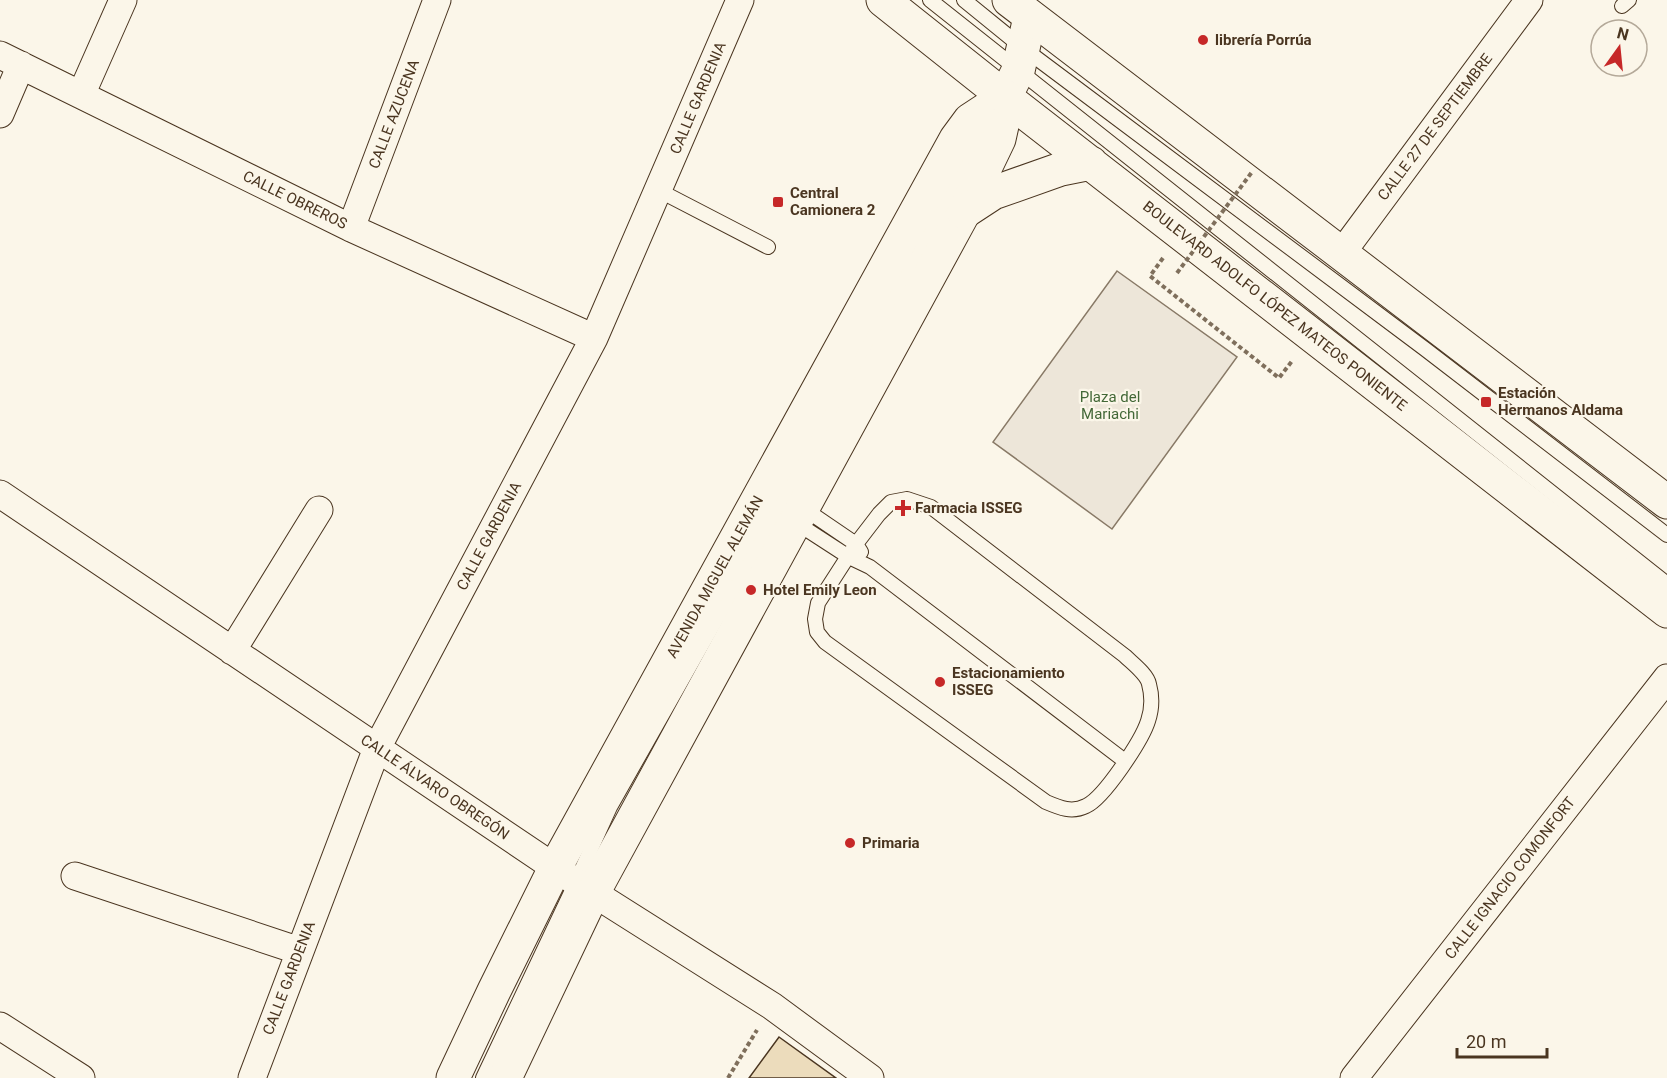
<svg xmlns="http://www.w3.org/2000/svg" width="1667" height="1078" viewBox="0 0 1667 1078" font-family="Roboto,sans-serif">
  <rect width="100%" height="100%" fill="#fbf6e9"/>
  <path fill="#ede6d9" stroke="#887966" stroke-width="1.5" d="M1117 271 1237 357 1112 529 993 442Z"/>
  <path fill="#ecdcbc" stroke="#4a3520" stroke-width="1.5" d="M779 1037 836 1078H749Z"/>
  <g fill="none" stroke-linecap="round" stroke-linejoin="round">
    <g stroke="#4a3520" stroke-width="16">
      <path id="service" d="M930 0 1667 584
        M964 0 1023 48 1425 349 1667 535
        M1622 6 1629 0
        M658 190 768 247
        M907 499 931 507 1125 656C1132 663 1147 674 1149 684 1152 695 1152 709 1148 721 1142 740 1104 798 1086 806 1072 813 1060 808 1046 802L825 642 817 632 815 619 818 603 856 544 879 514 891 502Z
        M803 508 856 544 861 552
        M795 522 849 557 870 567 1125 761
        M483 1078 576 882 610 807 760 542 983 136"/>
    </g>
    <g stroke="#4a3520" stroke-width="29">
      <path id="minor" d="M0 55 351 228 594 338
        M81 95 123 0
        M0 114 21 65
        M351 228 437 0
        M1341 254 1529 0
        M0 494 576 882 772 1006 870 1078
        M232 651 319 510
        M75 876 300 951
        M0 1026 81 1078
        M252 1078 377 748 594 338 740 0
        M1354 1078 1667 678"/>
    </g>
    <g stroke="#4a3520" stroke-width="35">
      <path id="secondary" d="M453 1078 494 991 555 868 956 139 970 120 1005 97
        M505 1078 593 893 964 212 999 139 1003 121 1005 97 1018 71 1030 17"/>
    </g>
    <g stroke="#4a3520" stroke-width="35">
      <path id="primary" d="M883 0 1005 97 1667 611
        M1009 0 1667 502
        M964 212 993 193 1061 169 1091 163"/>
    </g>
    <path stroke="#7f6f5c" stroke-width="4" stroke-dasharray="4.5 3" stroke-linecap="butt" d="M1163 258 1150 276 1279 378 1292 361
      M728 1078 757 1030"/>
    <use href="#service" stroke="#fbf6e9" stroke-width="14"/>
    <use href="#minor" stroke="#fbf6e9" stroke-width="27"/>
    <use href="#secondary" stroke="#fbf6e9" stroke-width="33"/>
    <use href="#primary" stroke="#fbf6e9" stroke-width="33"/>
    <path stroke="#7f6f5c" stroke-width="4" stroke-dasharray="4.5 3" stroke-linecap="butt" d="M1177 273 1252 172"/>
  </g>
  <g fill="#c62828" stroke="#fbf6e9" stroke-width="2">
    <circle cx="1203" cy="40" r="6"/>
    <rect x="772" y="196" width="12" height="12" rx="3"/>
    <rect x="1480" y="396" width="12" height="12" rx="3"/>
    <path d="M900 499h6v6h6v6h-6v6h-6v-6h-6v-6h6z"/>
    <circle cx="751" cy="590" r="6"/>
    <circle cx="940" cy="682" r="6"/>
    <circle cx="850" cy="843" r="6"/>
  </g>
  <g text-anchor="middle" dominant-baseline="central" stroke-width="4.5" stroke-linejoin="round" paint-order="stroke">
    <g font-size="15" font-weight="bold" fill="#4a3520" stroke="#fbf6e9" text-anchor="start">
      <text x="1215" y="40">librería Porrúa</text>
      <text x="790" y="193">Central<tspan x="790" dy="17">Camionera 2</tspan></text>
      <text x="1498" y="393">Estación<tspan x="1498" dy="17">Hermanos Aldama</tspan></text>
      <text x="915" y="508">Farmacia ISSEG</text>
      <text x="763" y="590">Hotel Emily Leon</text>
      <text x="952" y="673">Estacionamiento<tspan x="952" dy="17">ISSEG</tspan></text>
      <text x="862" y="843">Primaria</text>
    </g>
    <g font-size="15" fill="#4a3520" stroke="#fbf6e9">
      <text transform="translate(698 98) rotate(-67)">CALLE GARDENIA</text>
      <text transform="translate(394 114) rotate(-69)">CALLE AZUCENA</text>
      <text transform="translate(1435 127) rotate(-53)">CALLE 27 DE SEPTIEMBRE</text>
      <text transform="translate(295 200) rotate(26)">CALLE OBREROS</text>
      <text transform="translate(1275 306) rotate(38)">BOULEVARD ADOLFO LÓPEZ MATEOS PONIENTE</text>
      <text transform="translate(489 536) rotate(-62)">CALLE GARDENIA</text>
      <text transform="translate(715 577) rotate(-61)">AVENIDA MIGUEL ALEMÁN</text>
      <text transform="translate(435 787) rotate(34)">CALLE ÁLVARO OBREGÓN</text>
      <text transform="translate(1510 878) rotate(-52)">CALLE IGNACIO COMONFORT</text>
      <text transform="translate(289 978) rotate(-69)">CALLE GARDENIA</text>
    </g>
    <g font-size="15" fill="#436837" stroke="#fbf6e9">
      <text x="1110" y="397">Plaza del<tspan x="1110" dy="17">Mariachi</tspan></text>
    </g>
  </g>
  <g transform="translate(1619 48) rotate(15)"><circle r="28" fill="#fbf6e9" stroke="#b4a999" stroke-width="1.5"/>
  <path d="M0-4.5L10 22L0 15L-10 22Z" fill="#c62828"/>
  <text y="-9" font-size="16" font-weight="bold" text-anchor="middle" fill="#4a3520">N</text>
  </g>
  <path d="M1457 1048v9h90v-9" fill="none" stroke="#4a3520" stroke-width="3"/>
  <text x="1466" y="1048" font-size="18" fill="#4a3520" stroke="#fbf6e9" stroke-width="4.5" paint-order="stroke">20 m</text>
</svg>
